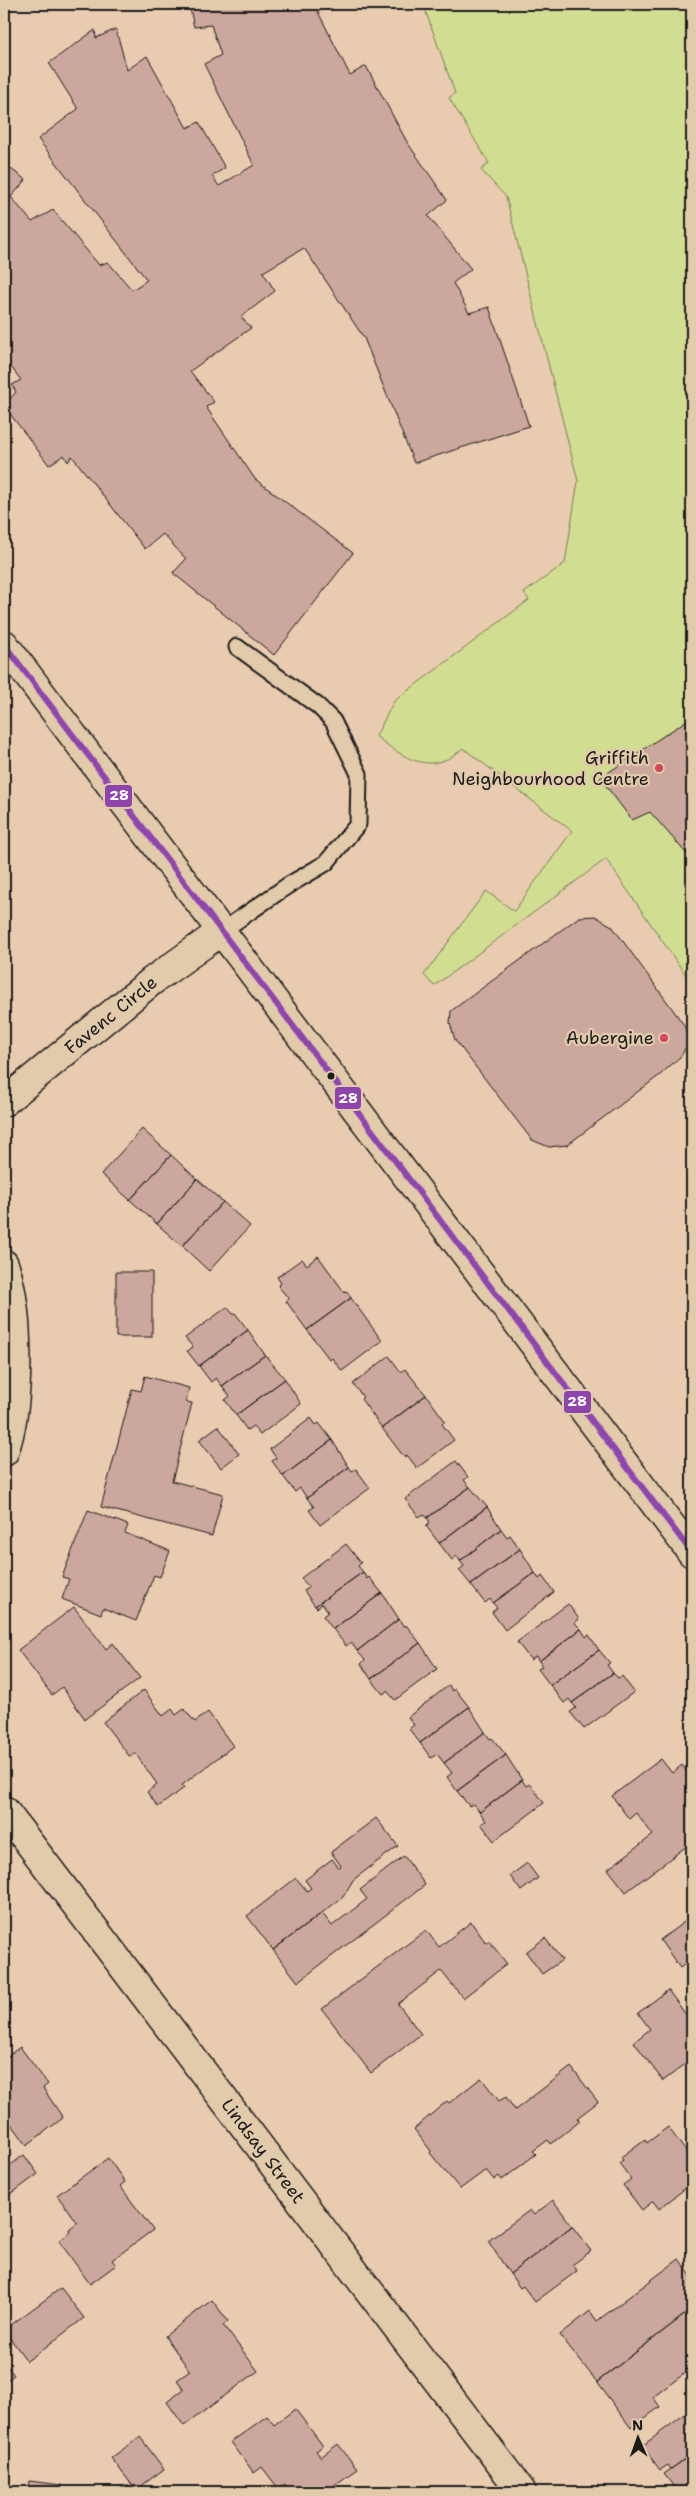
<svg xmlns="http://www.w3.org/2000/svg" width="696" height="2496" viewBox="0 0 696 2496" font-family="'Shantell Sans',sans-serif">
  <rect width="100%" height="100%" fill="#e9cbb0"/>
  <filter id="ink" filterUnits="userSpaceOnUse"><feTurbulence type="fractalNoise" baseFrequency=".02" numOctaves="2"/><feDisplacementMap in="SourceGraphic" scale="10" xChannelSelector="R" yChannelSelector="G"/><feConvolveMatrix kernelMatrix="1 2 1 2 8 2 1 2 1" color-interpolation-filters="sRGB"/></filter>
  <g filter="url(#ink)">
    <path fill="#d1dd90" stroke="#767c56" d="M423 4H692V984L606 859 434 986 424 975 486 891 514 911 572 831 463 748C432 777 404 759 376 736L394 701 529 600 524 593 565 563 578 481 506 197 481 170 489 163 449 98 455 93Z"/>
    <path fill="#cca79d" stroke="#1c1c1c" d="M189 4H314L350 75 366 66 407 142 447 200 428 216 471 269 453 283 469 313 489 307 529 426 414 463 364 338 304 248 263 272 275 291 241 317 251 328 190 371 214 402 206 407 255 479 353 553 274 655 173 573 186 559 163 534 145 549 72 456 68 462 64 455 49 465 4 406 16 392 12 385 21 380 11 367 7 370 4 366V164L26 180 11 197 32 222 53 210 99 265 108 262 132 290 147 280 38 139 78 109 49 63 95 30 96 38 116 29 127 70 147 56 187 128 199 122 225 168 212 176 219 186 254 165 204 64 221 55 211 25 194 27Z
      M692 717V860L650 812 632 820 600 778Z
      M595 916 612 926 684 1025 689 1042 681 1056 660 1075 567 1145 549 1147 532 1140 455 1040 450 1023 451 1011 579 917Z
      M142 1129 171 1155 130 1200 101 1174Z
      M171 1155 197 1179 157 1224 130 1200Z
      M197 1179 223 1202 182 1246 157 1224Z
      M223 1202 250 1226 209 1271 182 1246Z
      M318 1256 345 1293 347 1291 351 1298 307 1330 286 1301 289 1299 278 1286 281 1283 277 1277 302 1259 307 1265Z
      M116 1272H152V1337H116Z
      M351 1298 382 1341 342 1371 332 1358 330 1360 307 1330Z
      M227 1307 233 1314 235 1313 248 1330 199 1366 187 1351 193 1347 185 1338Z
      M248 1330 265 1355 222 1386 216 1378 211 1382 199 1366Z
      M265 1355 285 1379 236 1415 225 1400 230 1396 222 1386Z
      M389 1356 401 1372 405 1369 426 1395 382 1428 361 1399 363 1397 353 1384Z
      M145 1376 189 1388 186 1402 192 1403 172 1481 223 1494 212 1536 101 1507 132 1389 141 1391Z
      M285 1379 301 1404 260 1435 253 1426 247 1430 236 1415Z
      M426 1395 445 1421 442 1424 454 1440 417 1468 407 1455 404 1457 382 1428Z
      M311 1418 316 1425 319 1423 332 1440 283 1476 272 1461 276 1458 270 1449Z
      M218 1426 239 1454 221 1468 199 1440Z
      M332 1440 349 1467 307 1498 300 1488 295 1492 283 1476Z
      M456 1461 468 1477 464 1480 470 1487 427 1518 424 1514 419 1517 405 1499Z
      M349 1467 352 1471 356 1469 370 1488 320 1525 309 1510 314 1507 307 1498Z
      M470 1487 487 1507 439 1543 426 1526 430 1522 427 1518Z
      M487 1507 501 1529 460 1561 457 1556 452 1560 439 1543Z
      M88 1510 128 1525 125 1533 170 1551 160 1577 154 1575 136 1621 103 1608 101 1614 62 1599 69 1579 62 1577Z
      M501 1529 507 1537 510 1535 520 1549 471 1585 459 1570 464 1566 460 1561Z
      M346 1544 361 1563 358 1566 363 1572 315 1606 304 1591 309 1588 301 1578Z
      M520 1549 535 1573 493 1603 490 1599 485 1603 471 1585Z
      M363 1572 367 1579 369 1577 382 1593 333 1629 323 1616 328 1612 322 1604 317 1608 315 1606Z
      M535 1573 539 1579 542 1576 554 1592 505 1630 492 1612 497 1608 493 1603Z
      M382 1593 399 1619 357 1651 351 1642 346 1646 333 1629Z
      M568 1604 579 1619 575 1623 581 1629 539 1661 536 1656 531 1660 517 1642Z
      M74 1607 106 1649 113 1643 140 1678 85 1719 62 1687 52 1695 18 1650Z
      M399 1619 404 1627 406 1625 420 1643 371 1679 361 1664 365 1660 357 1651Z
      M581 1629 586 1637 589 1635 599 1650 550 1685 538 1669 542 1666 539 1661Z
      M420 1643 437 1669 395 1700 387 1691 383 1694 371 1679Z
      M599 1650 610 1663 607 1665 613 1673 572 1703 569 1699 564 1703 550 1685Z
      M613 1673 618 1678 622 1676 634 1692 584 1729 570 1712 576 1708 572 1703Z
      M449 1685 452 1691 455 1689 469 1707 420 1743 409 1729 414 1725 408 1717Z
      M144 1690 163 1716 172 1709 176 1715 184 1709 195 1722 208 1712 233 1746 182 1785 184 1788 158 1807 147 1792 157 1784 135 1753 130 1757 103 1722Z
      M469 1707 485 1732 444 1763 437 1754 431 1758 420 1743Z
      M485 1732 490 1739 492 1738 506 1755 457 1791 447 1777 452 1773 444 1763Z
      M506 1755 522 1780 480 1812 473 1804 469 1806 457 1791Z
      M661 1759 672 1773 682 1765 692 1779V1842L626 1892 608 1869 653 1835 636 1813 629 1819 612 1796Z
      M522 1780 526 1786 530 1784 544 1803 494 1841 481 1824 486 1821 480 1812Z
      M376 1818 398 1846 353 1880 343 1897 273 1950 247 1916 296 1878 307 1891 311 1888 305 1880 332 1859 339 1868 341 1866 331 1852Z
      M404 1856 425 1885 298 1982 273 1950 322 1913 332 1926 367 1899 360 1890Z
      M527 1863 538 1878 521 1891 510 1876Z
      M692 1916V1959L680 1968 660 1940Z
      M471 1922 486 1943 489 1941 507 1964 463 1998 441 1971 398 2004 421 2034 371 2073 322 2009 426 1930 439 1947Z
      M545 1938 562 1960 542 1974 526 1952Z
      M668 1990 692 2023V2059L663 2081 634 2042 650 2029 638 2013Z
      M20 2047 48 2084 43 2088 63 2118 27 2145 10 2122 4 2126V2059Z
      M571 2067 598 2102 577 2118 580 2121 551 2144 548 2140 533 2151 536 2154 502 2180 499 2176 494 2180 486 2170 460 2189 430 2153 431 2151 414 2129 447 2101 449 2103 481 2078 499 2101 506 2097 515 2110Z
      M668 2127 692 2160V2183L659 2209 653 2201 642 2210 623 2185 631 2179 619 2163 623 2160 621 2157 645 2139 647 2143Z
      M24 2155 38 2174 7 2197 4 2194V2170Z
      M108 2158 125 2182 120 2186 153 2230 112 2260 116 2265 90 2284 59 2241 71 2232 69 2229 77 2223 57 2195Z
      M553 2200 572 2226 510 2274 488 2241 530 2210 534 2215Z
      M572 2226 591 2251 572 2265 577 2271 535 2302 523 2286 520 2288 510 2274Z
      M679 2259 692 2277V2309L597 2382 560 2335 590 2311 597 2321Z
      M61 2288 84 2318 27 2361 4 2330Z
      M212 2300 228 2321 223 2325 258 2371 184 2426 167 2402 184 2389 177 2380 190 2371 165 2336Z
      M692 2309V2368L653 2397 660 2407 631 2428 597 2382Z
      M4 2362 14 2375 4 2382Z
      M295 2409 323 2446 316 2451 321 2457 338 2444 357 2469 329 2489 331 2492H291L285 2484 278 2488 262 2467 254 2473 231 2442 267 2416 274 2425Z
      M692 2409V2454L671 2469 668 2465 660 2470 642 2446Z
      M140 2437 164 2469 136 2490 111 2458Z
      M692 2454V2492H678L664 2474Z
      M29 2481 62 2485 61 2490 69 2492H28Z"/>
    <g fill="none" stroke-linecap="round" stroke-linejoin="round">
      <g stroke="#1c1c1c" stroke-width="19">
        <path id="lane" d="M222 931 287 886 326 863 358 824 359 774 333 721 318 706 237 647"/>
      </g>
      <g stroke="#1c1c1c" stroke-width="31">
        <path id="street" d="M4 1102 152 981 222 931
          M4 1264C20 1310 21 1405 4 1452
          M4 1810 522 2492"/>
      </g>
      <g stroke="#1c1c1c" stroke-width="31">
        <path id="secondary" d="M4 644 692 1553"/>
      </g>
      <use href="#lane" stroke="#e2cbab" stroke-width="15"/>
      <use href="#street" stroke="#e2cbab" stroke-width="28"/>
      <use href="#secondary" stroke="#e2cbab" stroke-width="28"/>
      <g stroke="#e2cbab" stroke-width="10">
        <path id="bus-1" d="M4 644 692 1553"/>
      </g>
      <use href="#bus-1" stroke="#8e44ad" stroke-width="6"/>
    </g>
  </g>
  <g fill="#d1495b" stroke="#e2cbab" stroke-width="2">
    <circle cx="659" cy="768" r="5"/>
    <circle cx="664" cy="1038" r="5"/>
  </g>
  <circle fill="#1c1c1c" stroke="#e2cbab" stroke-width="2" cx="331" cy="1076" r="4.5"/>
  <g text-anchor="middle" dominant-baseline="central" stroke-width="4.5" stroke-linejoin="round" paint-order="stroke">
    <g font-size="18" fill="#1c1c1c" stroke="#e2cbab" text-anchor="end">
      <text x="649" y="758">Griffith<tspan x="649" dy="21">Neighbourhood Centre</tspan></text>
      <text x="654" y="1038">Aubergine</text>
    </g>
    <g font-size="18" fill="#1c1c1c" stroke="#e2cbab">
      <text transform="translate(111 1015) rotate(-39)">Favenc Circle</text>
      <text transform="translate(263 2151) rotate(53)">Lindsay Street</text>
    </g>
  </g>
  <g stroke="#e2cbab" stroke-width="2">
    <rect x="104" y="784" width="29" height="24" rx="5" fill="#8e44ad"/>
    <rect x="334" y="1086" width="28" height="24" rx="5" fill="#8e44ad"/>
    <rect x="563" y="1390" width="29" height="24" rx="5" fill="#8e44ad"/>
  </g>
  <g font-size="14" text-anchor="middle" font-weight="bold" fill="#fff">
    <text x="119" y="800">28</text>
    <text x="348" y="1103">28</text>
    <text x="577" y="1406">28</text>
  </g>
  <rect width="696" height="2496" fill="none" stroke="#e2cbab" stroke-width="20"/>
  <rect x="10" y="10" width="676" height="2476" fill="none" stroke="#1c1c1c" stroke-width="2" filter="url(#ink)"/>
  <g transform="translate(638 2438) rotate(358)" stroke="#e2cbab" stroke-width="4" paint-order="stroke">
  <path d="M0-4L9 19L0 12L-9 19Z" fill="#1c1c1c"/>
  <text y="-8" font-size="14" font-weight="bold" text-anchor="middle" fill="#1c1c1c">N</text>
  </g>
</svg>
